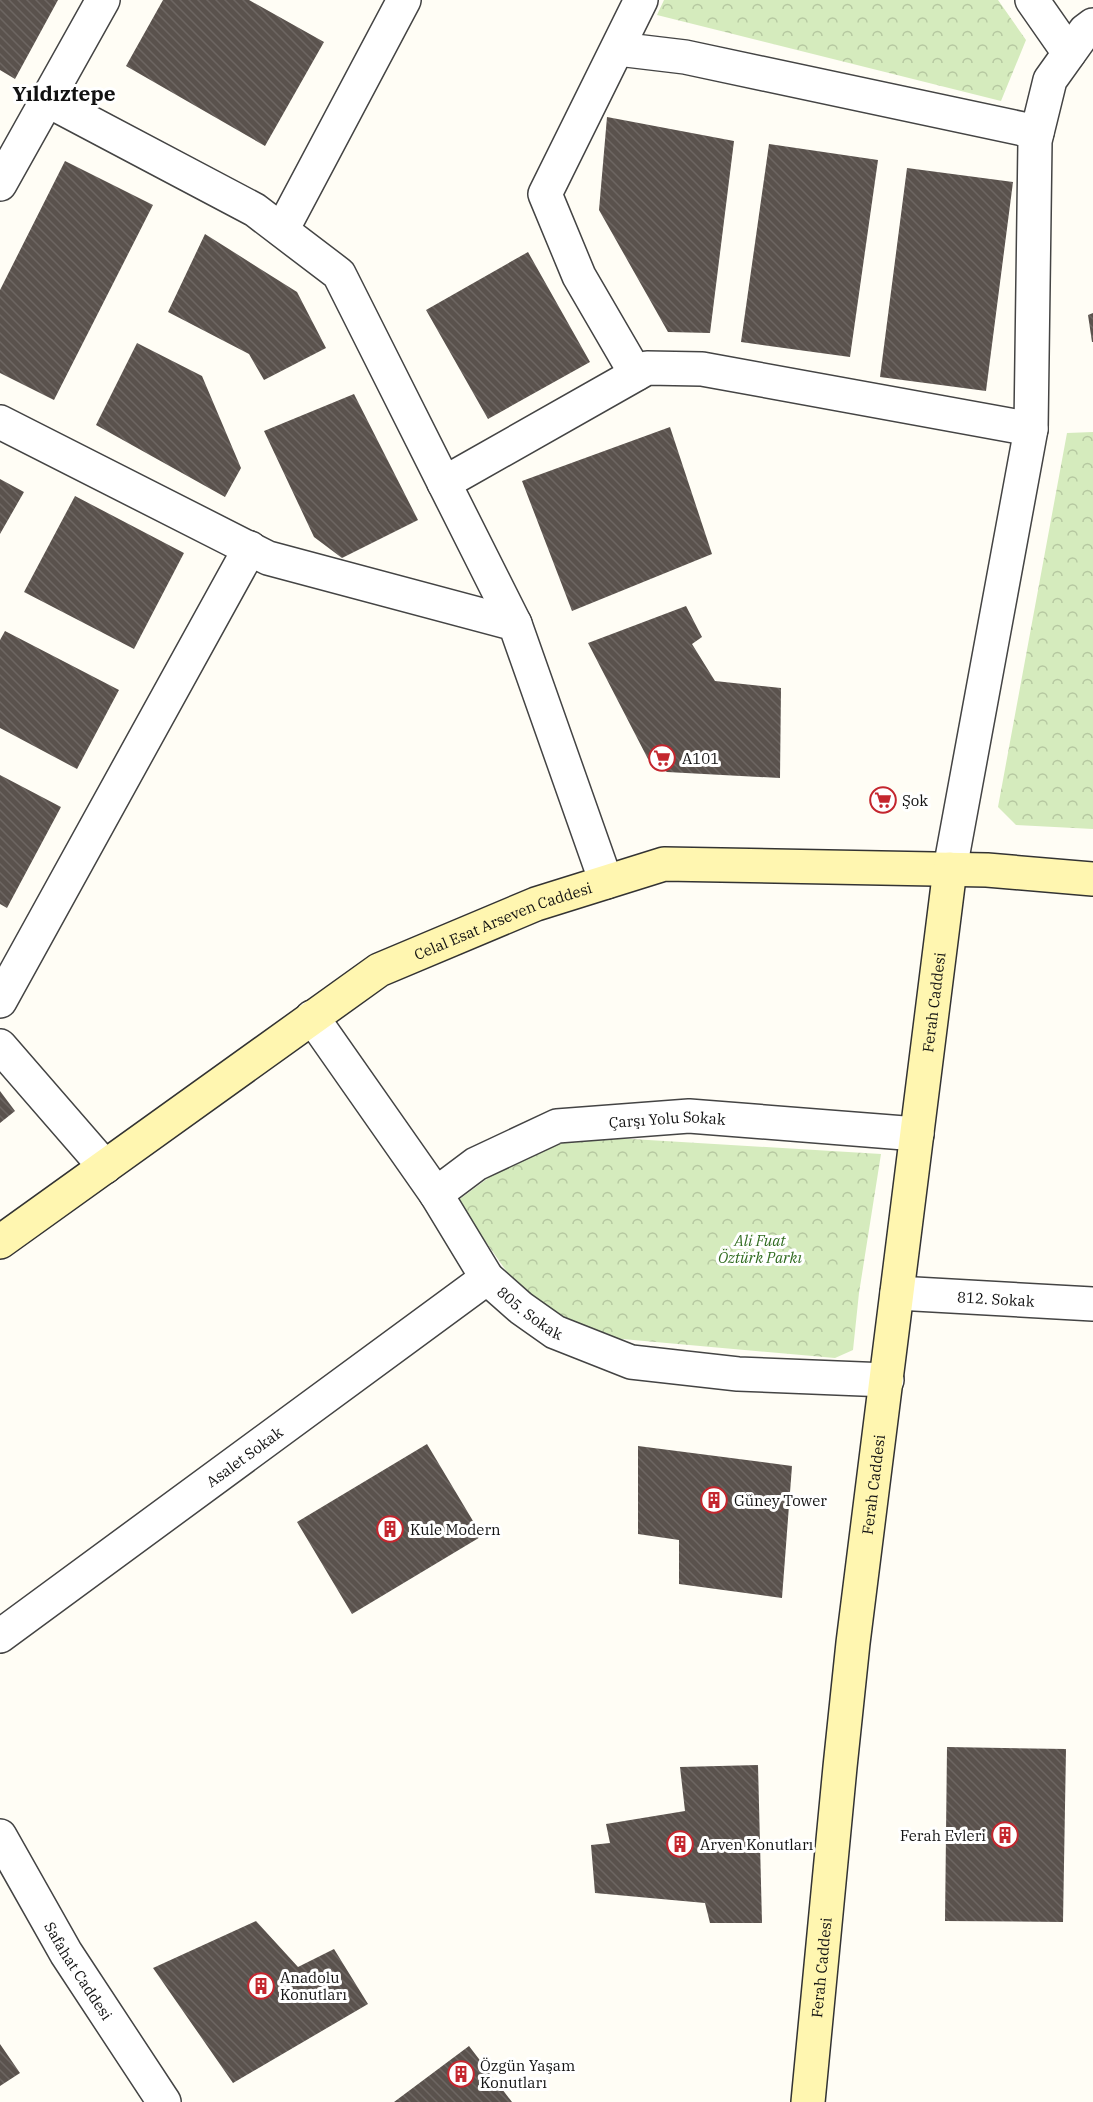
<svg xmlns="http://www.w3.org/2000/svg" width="1093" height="2102" viewBox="0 0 1093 2102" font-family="'IBM Plex Serif',serif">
  <defs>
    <pattern id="park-crowns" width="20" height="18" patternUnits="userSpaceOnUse" patternTransform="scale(1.5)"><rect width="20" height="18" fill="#d5ebbd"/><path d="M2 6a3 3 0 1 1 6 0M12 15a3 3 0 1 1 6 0" fill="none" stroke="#b6c8a1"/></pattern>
    <pattern id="building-back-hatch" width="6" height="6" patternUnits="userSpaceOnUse" patternTransform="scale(1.5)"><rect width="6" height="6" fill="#5a524d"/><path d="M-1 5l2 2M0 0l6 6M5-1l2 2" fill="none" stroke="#6d6662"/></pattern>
  </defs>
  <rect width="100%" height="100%" fill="#fffdf5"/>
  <path fill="url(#park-crowns)" d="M664 0H998L1026 40 1001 101 657 15Z
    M1093 432V829L1016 825 998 807 1067 433Z
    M582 1136 881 1154 859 1293 853 1350 835 1358 600 1337 560 1320 519 1289 457 1201 514 1159Z"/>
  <path fill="url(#building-back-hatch)" d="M0 0H58L15 79 0 70Z
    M163 0H249L324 42 265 146 126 66Z
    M607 117 734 141 710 333 668 332 599 210Z
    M769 144 878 160 850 357 741 342Z
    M65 161 153 205 54 400 0 373V290Z
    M907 168 1013 182 986 391 880 377Z
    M205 234 297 292 326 348 264 380 249 354 168 312Z
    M528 252 590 362 488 419 426 310Z
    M1093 313V342H1092L1088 315Z
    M137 343 202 376 241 468 225 497 96 425Z
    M354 394 418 520 342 558 314 537 264 431Z
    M670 427 712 554 572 611 522 481Z
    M0 479 24 492 0 534Z
    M75 496 184 553 134 649 24 592Z
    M686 606 702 637 692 644 715 681 781 688 780 778 667 772 648 759 588 643Z
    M5 631 119 690 77 769 0 728V640Z
    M0 775 61 807 7 908 0 904Z
    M0 1091 15 1111 0 1123Z
    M427 1444 482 1536 352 1614 297 1522Z
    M638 1446 792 1466 782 1598 679 1584V1540L638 1534Z
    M947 1747 1066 1749 1063 1922 945 1921Z
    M758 1765 762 1923H710L705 1903 595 1893 591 1845 610 1843 606 1824 685 1811 680 1767Z
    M256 1921 298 1967 334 1949 368 2004 233 2083 153 1968Z
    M0 2044 20 2073 0 2086Z
    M469 2046 512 2102H394Z"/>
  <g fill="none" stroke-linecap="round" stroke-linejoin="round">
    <g stroke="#444" stroke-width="36">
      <g id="street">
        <path d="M1032 0 1069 53"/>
        <path d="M618 49 685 57 1037 132"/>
        <path d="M47 100 255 210 339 274 515 624"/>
        <path d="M0 184 103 0"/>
        <path d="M282 230 404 0"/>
        <path d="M636 374 579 276 545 194 641 0"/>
        <path d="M0 422 268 558 515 624 606 882"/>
        <path d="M444 483 647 368 702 369 1031 429"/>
        <path d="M950 869 1031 429 1035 141 1050 80 1085 31 1093 25"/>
        <path d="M0 1001 250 548"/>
        <path id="s1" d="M312 1017 436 1194 487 1278 521 1308 555 1332 631 1362 738 1374 887 1380"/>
        <path d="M0 1046 105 1167"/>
        <path id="s2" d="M436 1194 476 1164 557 1126 689 1116 917 1134"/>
        <path id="s3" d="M897 1293 1093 1304"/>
        <path id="s4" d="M0 1636 487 1278"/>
        <path id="s5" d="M0 1836 66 1953 164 2102"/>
      </g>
    </g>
    <g stroke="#333" stroke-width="36">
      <g id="secondary">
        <path id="s6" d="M0 1242 379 970 536 904 664 864 987 870 1093 879"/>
        <path id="s7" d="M808 2102 840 1767 853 1643 950 869"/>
      </g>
    </g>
    <use href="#street" stroke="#fff" stroke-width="33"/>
    <use href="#secondary" stroke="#fff6b0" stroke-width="33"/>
  </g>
  <defs>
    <g id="supermarket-ring" transform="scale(1.35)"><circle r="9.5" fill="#fff" stroke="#c4262e" stroke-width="1.5"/><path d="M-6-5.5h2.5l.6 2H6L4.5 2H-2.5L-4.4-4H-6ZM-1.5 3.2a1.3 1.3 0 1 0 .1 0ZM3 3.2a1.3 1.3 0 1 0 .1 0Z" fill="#c4262e"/></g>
    <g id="building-ring" transform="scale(1.35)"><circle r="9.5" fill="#fff" stroke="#c4262e" stroke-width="1.5"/><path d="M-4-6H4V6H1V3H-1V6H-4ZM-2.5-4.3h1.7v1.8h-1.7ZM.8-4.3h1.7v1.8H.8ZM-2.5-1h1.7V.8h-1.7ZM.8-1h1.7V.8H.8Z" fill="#c4262e"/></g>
  </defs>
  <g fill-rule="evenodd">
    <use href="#supermarket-ring" x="662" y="758"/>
    <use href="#supermarket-ring" x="883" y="800"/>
    <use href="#building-ring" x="714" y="1500"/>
    <use href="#building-ring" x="390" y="1529"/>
    <use href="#building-ring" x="1005" y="1835"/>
    <use href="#building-ring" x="680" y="1844"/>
    <use href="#building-ring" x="261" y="1986"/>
    <use href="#building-ring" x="461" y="2074"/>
  </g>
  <g text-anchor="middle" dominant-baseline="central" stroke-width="6" stroke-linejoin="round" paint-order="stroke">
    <g font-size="15" fill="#111" stroke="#fff" text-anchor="start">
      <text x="682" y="758">A101</text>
      <text x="902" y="800">Şok</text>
      <text x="734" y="1500">Güney Tower</text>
      <text x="410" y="1529">Kule Modern</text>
      <text x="986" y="1835" text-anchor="end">Ferah Evleri</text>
      <text x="700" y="1844">Arven Konutları</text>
      <text x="280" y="1977">Anadolu<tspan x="280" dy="17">Konutları</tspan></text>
      <text x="480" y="2065">Özgün Yaşam<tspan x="480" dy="17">Konutları</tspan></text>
    </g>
    <g font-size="15" fill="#111" stroke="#fff">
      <text stroke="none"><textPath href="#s6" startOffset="600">Celal Esat Arseven Caddesi</textPath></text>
      <text stroke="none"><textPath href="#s7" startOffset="1107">Ferah Caddesi</textPath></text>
      <text stroke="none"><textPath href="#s2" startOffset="250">Çarşı Yolu Sokak</textPath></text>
      <text stroke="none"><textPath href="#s3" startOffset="99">812. Sokak</textPath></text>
      <text stroke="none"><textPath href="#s1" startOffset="370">805. Sokak</textPath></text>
      <text stroke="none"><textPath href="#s4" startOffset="303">Asalet Sokak</textPath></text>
      <text stroke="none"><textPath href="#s7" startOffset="621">Ferah Caddesi</textPath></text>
      <text stroke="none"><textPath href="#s7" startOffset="135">Ferah Caddesi</textPath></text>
      <text stroke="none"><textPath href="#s5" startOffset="156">Safahat Caddesi</textPath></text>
    </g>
    <g font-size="15" font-style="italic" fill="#2f6b1f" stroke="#fff">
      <text x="760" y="1240">Ali Fuat<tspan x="760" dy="17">Öztürk Parkı</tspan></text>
    </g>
    <g font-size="21" font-weight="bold" fill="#111" stroke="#fff">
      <text x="64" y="93">Yıldıztepe</text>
    </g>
  </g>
</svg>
